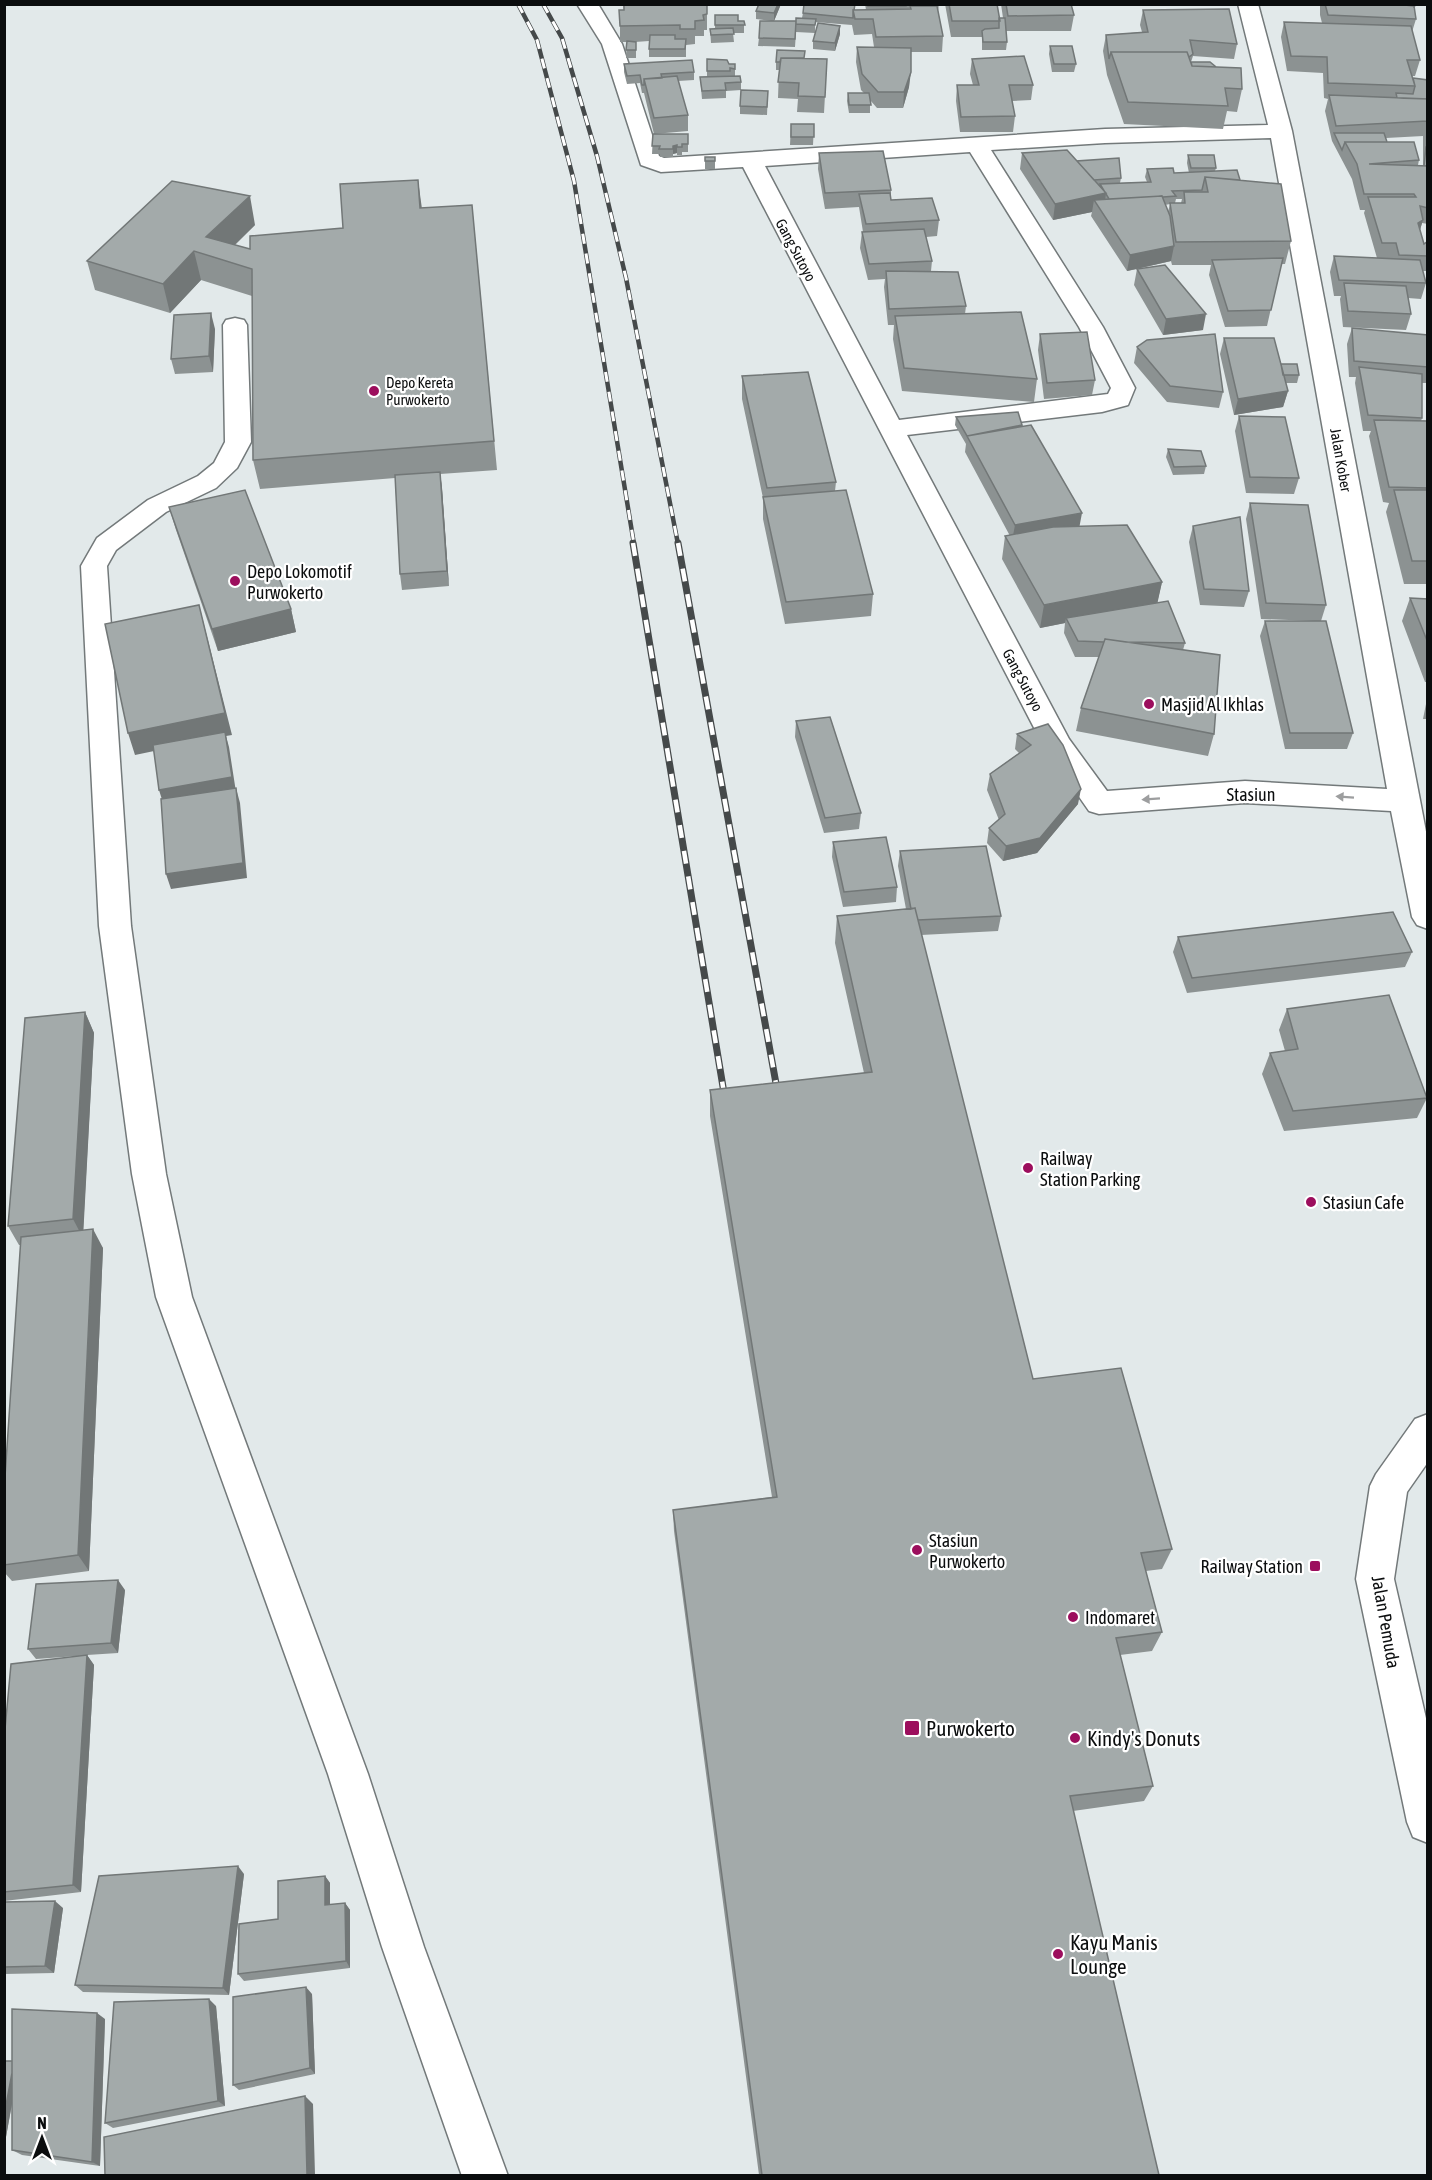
<svg xmlns="http://www.w3.org/2000/svg" width="1432" height="2180" viewBox="0 0 1432 2180" font-family="'Asap Condensed',sans-serif">
  <rect width="100%" height="100%" fill="#e2e9ea"/>
  <g fill="none" stroke-linecap="round" stroke-linejoin="round">
    <g stroke="#73797a" stroke-width="3">
      <path id="minor" d="M577 4H598L622 44 659 156 664 158 1105 129 1268 125 1238 4H1258L1292 131 1428 842V929L1417 925 1412 917 1391 811 1245 803 1099 814 1089 811 1043 745 743 167 661 172 641 165 602 44ZM1271 138 1387 789 1245 781 1107 791 1069 739 907 435 1102 412 1128 405 1135 388 1103 327 991 150 1105 143ZM970 152 1079 327 1111 388 1108 394 899 420 765 166Z
        M235 318 244 320 247 325 251 442 237 468 216 488 166 512 116 550 107 566 131 926 166 1174 192 1297 368 1774 424 1947 508 2176H462L382 1947 328 1774 156 1297 132 1174 99 926 81 566 97 538 148 500 198 476 214 463 225 442 223 325 226 320Z"/>
    </g>
    <g stroke="#73797a" stroke-width="3">
      <path id="major" d="M1428 1414V1462L1407 1492 1394 1579 1428 1727V1843L1413 1837 1407 1822 1356 1579 1370 1486 1376 1474 1415 1419Z"/>
    </g>
    <use href="#minor" fill="#fff" fill-rule="evenodd"/>
    <use href="#major" fill="#fff" fill-rule="evenodd"/>
    <g stroke="#45494a" stroke-width="4.5">
      <path id="rail-far1" d="M518 4 537 40 574 181 634 544
        M543 4 562 38 597 156 626 278 678 544"/>
    </g>
    <g stroke="#45494a" stroke-width="7">
      <path id="rail" d="M633 543 726 1105
        M678 543 779 1100"/>
    </g>
    <use href="#rail-far1" stroke="#fff" stroke-width="3" stroke-dasharray="10" stroke-linecap="butt"/>
    <use href="#rail" stroke="#fff" stroke-width="4.5" stroke-dasharray="13" stroke-linecap="butt"/>
  </g>
  <path fill="#8c9292" fill-rule="evenodd" d="M623 4 707 5V30H704V36H695V44L686 45V57H649V41L635 42H636V58H626L627 42H620V26L624 10Z
    M781 4 774 21H796L802 18 803 13 866 10 865 4H939L938 11 943 36 942 52H911L909 87 903 108H877L870 100V113H849L847 101 848 93H864L861 90 856 62 857 47H874L872 34 854 35 852 25 815 22V33L796 32 795 47 758 46 759 38 771 21 756 19V11Z
    M945 4H997L999 18H1003L1001 4H1071L1074 15 1071 31H1006L1007 42 1006 50H982V37H951Z
    M1320 4H1416L1414 10 1416 19 1412 32 1420 60 1415 76H1412L1413 78 1428 80V224L1422 223 1420 230 1424 244 1428 241V271H1423L1426 283 1421 299 1408 298 1411 314 1406 330 1343 327 1340 299 1341 296H1334L1330 272 1334 256 1377 258 1364 213 1365 210H1360L1352 179 1332 141 1325 111 1328 99 1324 98 1323 73 1287 71 1281 37 1284 22 1322 23 1320 15ZM1423 136V166L1418 165 1419 160 1387 142 1386 138Z
    M1143 10 1237 44 1234 59 1193 56 1191 62 1242 89 1237 112 1227 111 1223 129 1124 124 1107 75 1103 51 1106 35 1142 32 1140 25Z
    M715 15 738 21H744V33H733L734 42 711 43 710 29H715Z
    M840 34 835 51 813 49V41Z
    M1050 46 1076 64 1074 72H1052L1049 54Z
    M707 59 729 64H735V76L741 82V90L726 91V98L702 99 700 77H707Z
    M805 59H827L824 113 797 112 798 99 778 98 779 70H776V62Z
    M972 59 1033 85 1031 100 1012 101 1015 116 1013 132H960L956 101 957 85H973L970 74Z
    M624 64 694 72V80L678 81 688 115V131L654 134 644 93H642L640 83 627 84 624 72Z
    M768 91 767 115 740 114V106Z
    M791 124H814L813 145H790Z
    M653 134H688V152H682V155H677V153L673 154V157H660V154H652Z
    M819 153 891 190V200L939 220 937 236 926 237 932 261 931 271 966 306 965 314 1037 379 1034 402 902 391 893 339 894 325H888L884 287 885 279 868 280 860 248 862 232H863L859 207 825 209 818 169Z
    M1022 153 1077 161 1121 178 1120 183 1147 182 1145 177 1147 169 1174 173H1189L1187 163 1188 155 1216 168 1215 171 1240 180 1291 241 1285 264H1281L1267 326 1225 327 1209 275 1211 265H1172L1171 261 1137 269 1203 330 1163 335 1134 285 1137 269 1127 271 1091 216 1092 212 1053 220 1020 169ZM1176 199H1182L1181 203H1175ZM1170 204 1168 212 1165 205Z
    M705 157H715V169H705Z
    M472 205 497 470 440 474 442 488 449 586 402 590 400 574 395 478 260 489 253 460 252 296 201 280 170 313 95 290 87 261 255 225 235 245 250 249 343 228 422 208Z
    M1352 328 1428 335V383H1422V418L1421 421H1428V584H1404L1386 512 1389 503 1383 502 1369 436 1371 431H1363L1355 383 1356 377H1349L1347 344Z
    M215 329 213 372 175 374 171 359Z
    M1040 334 1095 380 1092 395 1044 399 1038 350Z
    M1224 338 1280 364 1299 375 1297 383H1286L1288 391 1283 407 1234 415 1220 354Z
    M1137 347 1223 392 1219 408 1167 402 1134 363Z
    M742 376 836 482 835 491 873 594 871 616 785 624 763 519V498L742 399Z
    M1239 416 1299 478 1294 494 1246 493 1235 431Z
    M956 417 1022 425 1079 526 1162 582 1157 603 1185 643 1183 650 1214 734 1208 756 1076 731 1081 708 1099 657H1075L1064 633 1065 623 1040 628 1002 559 1005 536H1010L965 452 966 444 955 425Z
    M1168 449 1206 466 1204 474 1173 475 1166 457Z
    M1250 503 1326 605 1321 621 1353 733 1347 749H1285L1260 636 1265 621H1314L1261 619 1246 519Z
    M169 507 291 609 296 632 218 651 176 530Z
    M1193 526 1249 591 1244 607 1200 605 1189 542Z
    M1410 598 1428 599V682H1425L1402 621Z
    M1428 694V719H1423Z
    M796 721 861 813 859 829 824 833 795 737Z
    M1048 724 1078 804 1037 853 1003 861 987 843 989 828 999 820 987 790 990 774 1019 753 1015 749 1017 734Z
    M833 842 897 887 896 902 843 907 832 857Z
    M900 851 1001 916 998 931 921 935 1033 1379 1172 1549 1162 1569 1146 1571 1162 1632 1152 1651 1120 1655 1153 1786 1144 1801 1073 1811 1159 2175H759L674 1531 673 1510 772 1497 710 1116V1090L864 1073 835 943 837 916 906 909 898 866Z
    M1178 937 1412 952 1405 967 1187 993 1173 952Z
    M1287 1009 1427 1098 1417 1118 1284 1131 1262 1074 1270 1053 1285 1051 1279 1030Z
    M85 1012 94 1033 83 1230 103 1248 89 1571 12 1581 4 1572V1492L21 1245H19L8 1226Z
    M125 1590 118 1653 87 1655 94 1665 81 1892 4 1901V1740L77 1656 36 1659 28 1649Z
    M244 1874 229 1995 83 1992 75 1985Z
    M325 1876 330 1883V1905L345 1903 350 1910V1968L244 1981 238 1974 278 1919Z
    M4 1902 63 1908 54 1973 4 1974Z
    M312 1994 315 2074 239 2090 233 2085Z
    M216 2006 225 2106 113 2128 105 2123Z
    M105 2019 100 2166 22 2155 12 2150V2104L4 2148V2061H12Z"/>
  <path fill="#727777" d="M778 4H781L774 21V13Z
    M840 26V34L835 51V43Z
    M911 72 909 87 903 108 904 92Z
    M677 145V153L673 154V146Z
    M418 180 422 209 420 208Z
    M1106 193 1104 209 1094 200 1092 212 1053 220 1055 204Z
    M250 196 255 225 220 259 206 237Z
    M1423 220 1418 236V223Z
    M1174 246 1171 261 1127 271 1130 255Z
    M194 251 201 280 170 313 163 284Z
    M211 313 215 329 213 372 209 356Z
    M1206 314 1203 330 1163 335 1166 319Z
    M1288 391 1283 407 1234 415 1238 399Z
    M440 472 442 488 449 586 447 571Z
    M1082 513 1079 529 1012 541 1015 525Z
    M1162 582 1157 605 1066 618 1065 623 1040 628 1044 605Z
    M199 605 232 735 226 736 229 747 236 792 164 806 159 790 226 736 135 755 128 733Z
    M291 609 296 632 218 651 212 629Z
    M236 788 240 803 247 878 171 889 166 874Z
    M1081 789 1078 804 1037 853 1003 861 1006 846Z
    M85 1012 94 1033 83 1238 73 1219Z
    M93 1229 103 1248 89 1571 78 1555Z
    M118 1580 125 1590 118 1653 111 1643Z
    M87 1655 94 1665 81 1892 73 1885Z
    M238 1866 244 1874 229 1995 223 1988Z
    M325 1876 330 1883V1913L325 1905Z
    M55 1901 63 1908 54 1973 45 1966Z
    M345 1903 350 1910V1968L346 1961Z
    M306 1987 312 1994 315 2074 310 2068Z
    M209 1999 216 2006 225 2106 218 2101Z
    M97 2013 105 2019 100 2166 92 2162Z
    M14 2061 19 2064 4 2148V2116Z
    M305 2096 313 2104 315 2175H307Z"/>
  <path fill="#a3aaaa" stroke="#727777" stroke-width="1.5" d="M624 4 707 5V14L703 15 704 20 695 21V29H680V25L620 26 619 10H624Z
    M759 4H778L774 13 756 11Z
    M804 4H855L854 10H853V18L803 13Z
    M868 4H906V6H868Z
    M949 4H997L1000 21H952Z
    M1006 4H1071L1074 15 1008 16Z
    M1325 4H1395L1414 6 1416 19 1328 15Z
    M1395 4H1415L1414 8V6Z
    M910 6H937L943 36 876 37 873 19H855L853 10 911 9Z
    M1229 9 1237 44 1190 40 1193 54 1189 57 1187 52H1111L1109 59 1106 35 1148 32 1143 10Z
    M715 15H738V21H744L745 25H715Z
    M796 18 816 19 815 25 796 24Z
    M999 18H1005L1007 42H983L982 31 985 29 999 28Z
    M760 21H796L795 39 759 38Z
    M1284 22 1411 26 1420 60H1407L1415 86 1328 83 1327 57 1291 56Z
    M818 23 840 26 835 43 813 41Z
    M733 28 734 34 711 35 710 29Z
    M650 35H675V39H686L685 49H649Z
    M627 41 636 42V50H626Z
    M1050 46H1072L1076 64H1054Z
    M857 47 911 48V72L904 92H878L862 74Z
    M777 50 805 51 804 58H781L780 62H776Z
    M1111 52H1187L1192 66 1241 68 1242 89 1225 88 1228 106 1128 102Z
    M1024 56 1033 85H1009L1015 116 961 117 957 85H979L972 59Z
    M781 58 827 59 825 97 798 96 799 83 778 82Z
    M707 59 727 60 729 64H735V69L730 68V71H707Z
    M692 60 694 72 661 74 662 78 644 79V85H642L640 75 627 76 624 64Z
    M1191 62H1210L1216 67 1192 66Z
    M677 76 688 115 654 118 644 79Z
    M740 76 741 82 725 83 726 90 702 91 700 77Z
    M1413 78 1428 80V99L1397 98 1396 93 1413 94 1415 86Z
    M741 90 768 91 767 107 740 106Z
    M848 93H869L871 105H849Z
    M1329 95 1428 99V128L1427 121 1336 126Z
    M791 124H814V137H791Z
    M1334 133H1384L1387 142H1345L1342 150Z
    M653 134H688V144H682V147H677V145L673 146V149H659L660 146H652Z
    M1345 142H1414L1419 160 1369 164 1428 166V208L1420 206 1423 220 1418 223 1424 244 1428 241V256L1399 255 1396 243H1382L1368 197H1416L1414 194H1364L1357 164Z
    M1426 147H1428V166H1424Z
    M1067 150 1106 193 1055 204 1022 153Z
    M883 151 891 190 825 193 819 153Z
    M1188 155H1214L1216 168H1191Z
    M705 157H715V161H705Z
    M1119 158 1121 178 1094 180 1077 161Z
    M1173 168 1174 173 1237 170 1240 180 1205 177 1202 190 1172 191 1176 196 1163 197 1162 196 1109 199 1100 184 1151 182 1147 169Z
    M1205 177 1281 184 1291 241 1176 242 1170 203H1185L1184 192H1208Z
    M418 180 420 208 472 205 494 441 253 460 252 269 194 251 163 284 87 261 172 181 250 196 206 237 250 249V236L343 228 340 184Z
    M890 193 891 200 932 198 939 220 866 224 859 194Z
    M1162 196 1170 216 1174 246 1130 255 1094 200Z
    M924 229 932 261 869 264 862 232Z
    M1334 256 1420 260 1426 283 1339 280Z
    M1283 258 1271 310 1228 311 1212 260Z
    M1165 265 1206 314 1166 319 1137 269Z
    M886 271 958 272 966 306 889 309Z
    M1344 283 1406 286 1411 314 1348 311Z
    M1021 312 1037 379 904 368 895 316Z
    M211 313 209 356 171 359 174 315Z
    M1352 328 1428 335V367L1354 361Z
    M1087 332 1095 380 1047 383 1040 334Z
    M1215 334 1223 392 1170 386 1137 347 1147 340Z
    M1224 338H1274L1288 391 1238 399Z
    M1281 364H1297L1299 375H1283Z
    M1359 367 1422 374V418L1368 415Z
    M808 372 836 482 767 488 742 376Z
    M1018 412 1022 425 967 436 956 417Z
    M1239 416 1285 417 1299 478 1250 477Z
    M1374 420 1428 421V488L1389 487Z
    M1031 425 1082 513 1015 525 967 436Z
    M1168 449 1201 451 1206 466 1174 467Z
    M440 472 447 571 400 574 395 475Z
    M245 490 291 609 212 629 169 507Z
    M846 490 873 594 786 602 763 497Z
    M1394 490H1428V561H1412Z
    M1250 503 1308 505 1326 605 1266 603Z
    M1240 517 1249 591 1204 589 1193 526Z
    M1127 525 1162 582 1044 605 1005 536 1053 527Z
    M1410 598 1428 599V643Z
    M1168 601 1185 643 1126 642 1105 639 1104 642 1078 641 1066 618Z
    M199 605 225 713 128 733 105 624Z
    M1265 621H1326L1353 733H1290Z
    M1105 639 1220 655 1214 734 1081 708Z
    M830 717 861 813 825 818 796 721Z
    M1048 724 1063 745 1081 789 1040 838 1006 846 989 828 1005 814 990 774 1031 745 1017 734Z
    M225 732 232 777 159 790 153 745Z
    M236 788 243 863 166 874 161 799Z
    M886 837 897 887 844 892 833 842Z
    M986 846 1001 916 918 920 915 908 911 909 900 851Z
    M915 908 1033 1379 1121 1368 1172 1549 1141 1553 1162 1632 1116 1638 1153 1786 1070 1796 1159 2175H762L673 1510 777 1497 710 1090 872 1072 837 916Z
    M1393 912 1412 952 1192 978 1178 937Z
    M1389 995 1427 1098 1293 1111 1270 1053 1298 1049 1287 1009Z
    M85 1012 73 1219 8 1226 25 1018Z
    M93 1229 78 1555 4 1565V1492L21 1237Z
    M118 1580 111 1643 28 1649 36 1584Z
    M87 1655 73 1885 4 1892V1740L11 1664Z
    M238 1866 223 1988 75 1985 99 1876Z
    M325 1876V1905L345 1903 346 1961 238 1974 239 1924 278 1919V1881Z
    M55 1901 45 1966 4 1967V1902Z
    M306 1987 310 2068 233 2085V1997Z
    M209 1999 218 2101 105 2123 114 2002Z
    M12 2009 97 2013 92 2162 12 2150Z
    M4 2061H12V2073L4 2116Z
    M305 2096 307 2175H105L104 2137Z"/>
  <defs><path id="oneway-solid" d="M-6-.8H1V-3.2L6.5 0L1 3.2V.8H-6Z" transform="scale(1.5)"/></defs>
  <g fill="#9d9e9f">
    <use href="#oneway-solid" transform="translate(1345 797) rotate(-176)"/>
    <use href="#oneway-solid" transform="translate(1151 799) rotate(176)"/>
  </g>
  <g fill="#9c0e5d" stroke="#fff" stroke-width="2">
    <circle cx="374" cy="391" r="6"/>
    <circle cx="235" cy="581" r="6"/>
    <circle cx="1149" cy="704" r="6"/>
    <circle cx="1028" cy="1168" r="6"/>
    <circle cx="1311" cy="1202" r="6"/>
    <circle cx="917" cy="1550" r="6"/>
    <rect x="1309" y="1560" width="12" height="12" rx="3"/>
    <circle cx="1073" cy="1617" r="6"/>
    <rect x="904" y="1720" width="16" height="16" rx="3"/>
    <circle cx="1075" cy="1738" r="6"/>
    <circle cx="1058" cy="1954" r="6"/>
  </g>
  <g text-anchor="middle" dominant-baseline="central" stroke-width="4.5" stroke-linejoin="round" paint-order="stroke">
    <g font-size="15" fill="#0b0d0e" stroke="#fff">
      <text transform="translate(796 250) rotate(62)">Gang Sutoyo</text>
      <text transform="translate(1341 460) rotate(80)">Jalan Kober</text>
      <text transform="translate(1023 680) rotate(62)">Gang Sutoyo</text>
    </g>
    <g font-size="15" fill="#0b0d0e" stroke="#fff" text-anchor="start">
      <text x="386" y="382">Depo Kereta<tspan x="386" dy="17">Purwokerto</tspan></text>
    </g>
    <g font-size="18" fill="#0b0d0e" stroke="#fff" text-anchor="start">
      <text x="247" y="571">Depo Lokomotif<tspan x="247" dy="21">Purwokerto</tspan></text>
      <text x="1161" y="704">Masjid Al Ikhlas</text>
      <text x="1040" y="1158">Railway<tspan x="1040" dy="21">Station Parking</tspan></text>
      <text x="1323" y="1202">Stasiun Cafe</text>
      <text x="929" y="1540">Stasiun<tspan x="929" dy="21">Purwokerto</tspan></text>
      <text x="1303" y="1566" text-anchor="end">Railway Station</text>
      <text x="1085" y="1617">Indomaret</text>
    </g>
    <g font-size="18" fill="#0b0d0e" stroke="#fff">
      <text x="1251" y="794">Stasiun</text>
      <text transform="translate(1386 1622) rotate(80)">Jalan Pemuda</text>
    </g>
    <g font-size="21" fill="#0b0d0e" stroke="#fff" text-anchor="start">
      <text x="926" y="1728">Purwokerto</text>
      <text x="1087" y="1738">Kindy's Donuts</text>
      <text x="1070" y="1942">Kayu Manis<tspan x="1070" dy="24">Lounge</tspan></text>
    </g>
  </g>
  <rect width="1432" height="2180" fill="none" stroke="#0b0d0e" stroke-width="12"/>
  <g transform="translate(42 2138)" stroke="#ffffff" stroke-width="4.5" paint-order="stroke">
  <path d="M0-4.5L10 22L0 15L-10 22Z" fill="#0b0d0e"/>
  <text y="-9" font-size="16" font-weight="bold" text-anchor="middle" fill="#0b0d0e">N</text>
  </g>
</svg>
